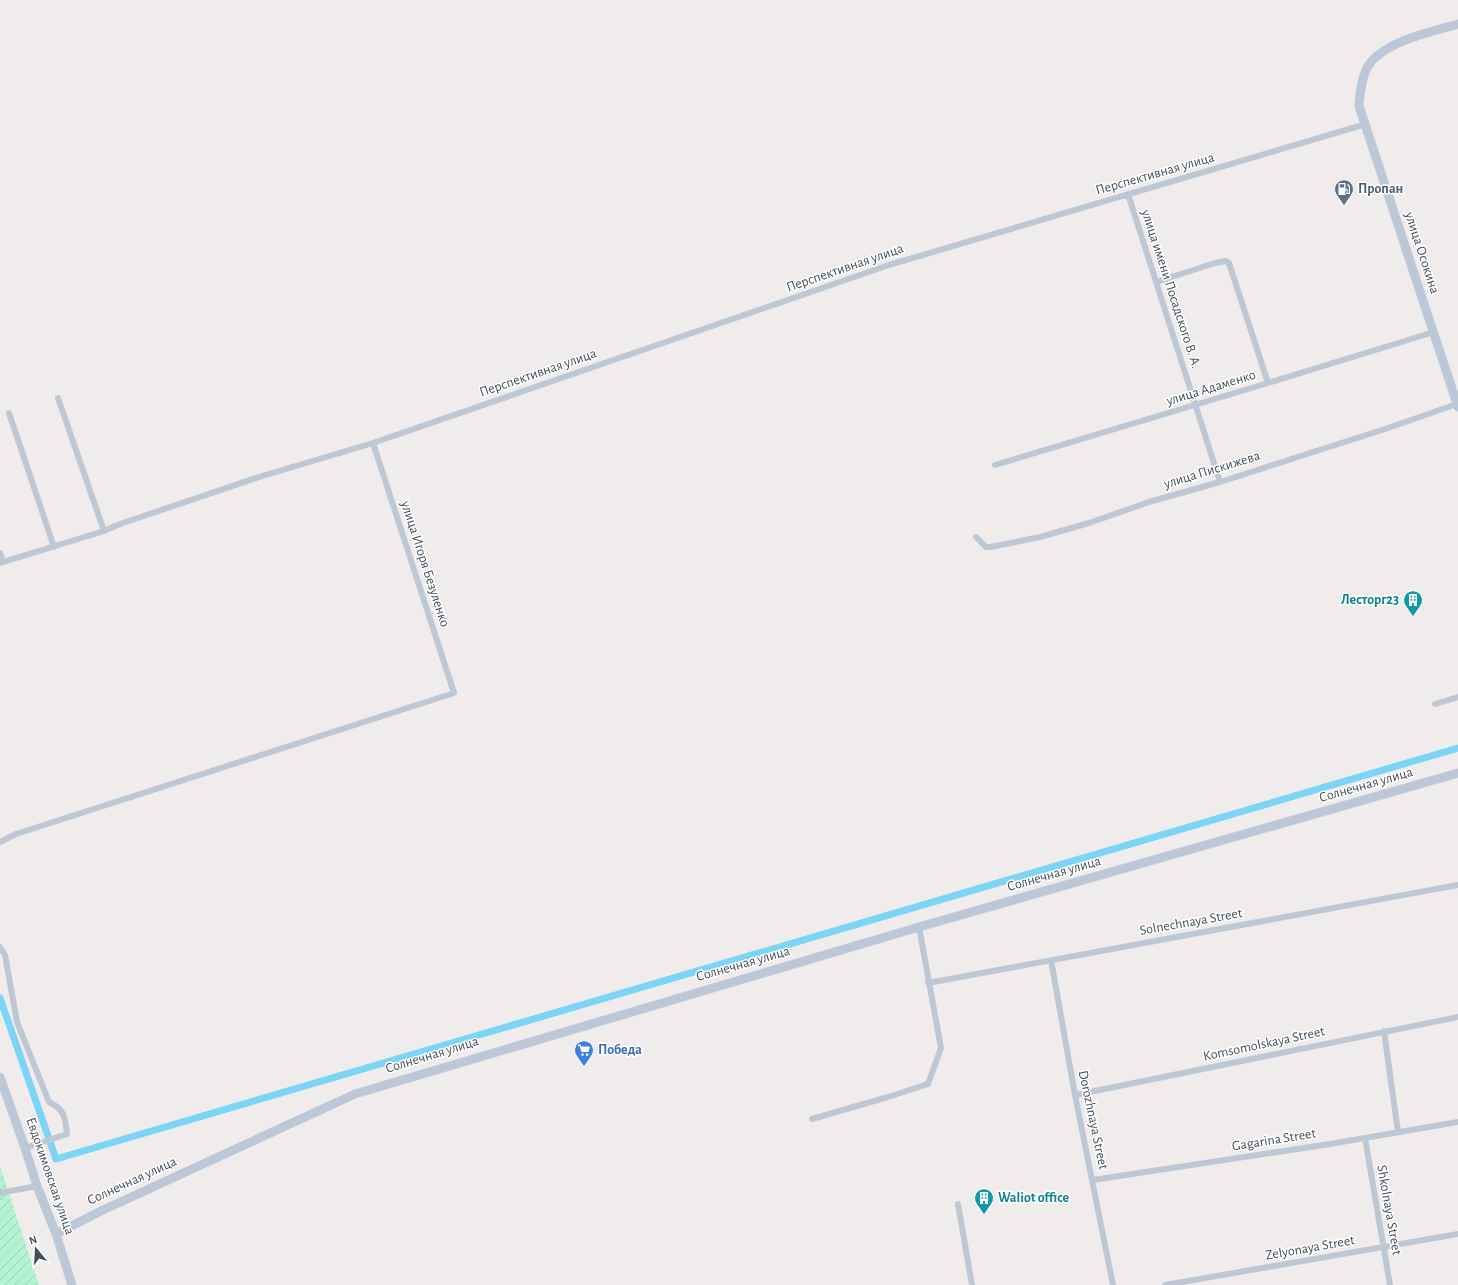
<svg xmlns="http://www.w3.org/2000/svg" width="1458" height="1285" viewBox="0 0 1458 1285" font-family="'Alegreya Sans',sans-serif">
  <defs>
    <pattern id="garden-furrows" width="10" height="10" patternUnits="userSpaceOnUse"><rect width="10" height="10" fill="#b4f3d1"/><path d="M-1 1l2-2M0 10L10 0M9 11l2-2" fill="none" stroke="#9cd2b6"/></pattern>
  </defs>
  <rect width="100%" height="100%" fill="#f0ecec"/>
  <path fill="url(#garden-furrows)" d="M0 1166 39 1285H0Z"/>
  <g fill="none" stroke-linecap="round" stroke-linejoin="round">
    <path stroke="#7cd5f6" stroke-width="7" d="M0 998 56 1159 1458 748"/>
    <path stroke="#bec8d4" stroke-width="6" d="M1128 194 1220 482
      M1156 282 1215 263 1225 261 1229 263 1268 383
      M58 398 104 531
      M9 413 54 547
      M995 465 1268 383 1434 332
      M976 537 986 547H991L1040 537 1089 523 1149 502 1220 482 1385 429 1457 404
      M0 553 3 562
      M0 563 104 531 120 524 259 477 373 443 889 265 1366 124
      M1435 704 1458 697
      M0 842 16 834 454 693 373 443
      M0 947 5 955 17 1022 49 1102C65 1110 65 1117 67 1134L25 1148
      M1051 960 1075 1095 1113 1285
      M928 983 1458 885
      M1384 1031 1398 1132
      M1075 1095 1458 1017
      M812 1119 888 1097 928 1084 941 1048 919 927
      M1365 1138 1390 1285
      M1093 1180 1330 1144 1458 1122
      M0 1193 37 1186
      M958 1204 972 1285
      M1165 1285 1458 1234"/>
    <path stroke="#bcc8d8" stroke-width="9" d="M1458 24C1431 32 1379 42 1366 70 1361 81 1360 93 1359 106L1458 407
      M0 1077 25 1148 37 1186 56 1234 72 1285
      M56 1234 101 1211 355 1094 919 927 1458 773"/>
  </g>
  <defs>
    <g id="fuel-pin" transform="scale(1)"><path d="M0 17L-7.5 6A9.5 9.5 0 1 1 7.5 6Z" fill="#5c6f8a" stroke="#fff"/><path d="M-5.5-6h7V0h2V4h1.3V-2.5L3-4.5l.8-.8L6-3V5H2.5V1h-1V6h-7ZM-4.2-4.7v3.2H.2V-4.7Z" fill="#fff"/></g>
    <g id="building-pin" transform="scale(1)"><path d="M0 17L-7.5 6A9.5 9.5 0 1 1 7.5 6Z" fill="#0f9aa8" stroke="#fff"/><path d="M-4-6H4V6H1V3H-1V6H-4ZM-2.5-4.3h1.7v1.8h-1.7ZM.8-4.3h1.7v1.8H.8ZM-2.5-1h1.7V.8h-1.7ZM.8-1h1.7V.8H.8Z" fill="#fff"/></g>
    <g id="supermarket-pin" transform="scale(1)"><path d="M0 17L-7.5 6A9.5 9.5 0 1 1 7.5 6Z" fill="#3f7fe0" stroke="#fff"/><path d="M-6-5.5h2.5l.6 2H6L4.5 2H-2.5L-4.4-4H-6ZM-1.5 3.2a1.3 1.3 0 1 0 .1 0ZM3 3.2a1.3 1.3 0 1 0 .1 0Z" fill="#fff"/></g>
  </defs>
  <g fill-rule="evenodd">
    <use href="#fuel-pin" x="1344" y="189"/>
    <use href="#building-pin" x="1413" y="600"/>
    <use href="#supermarket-pin" x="584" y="1050"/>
    <use href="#building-pin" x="984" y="1198"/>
  </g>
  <g text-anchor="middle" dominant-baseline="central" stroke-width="3" stroke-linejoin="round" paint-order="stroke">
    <g font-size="14" fill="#434e5c" stroke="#fff">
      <text transform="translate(1155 174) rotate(-16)">Перспективная улица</text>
      <text transform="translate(1422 253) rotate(72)">улица Осокина</text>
      <text transform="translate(845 268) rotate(-19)">Перспективная улица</text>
      <text transform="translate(1171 289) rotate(72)">улица имени Посадского В. А.</text>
      <text transform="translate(538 373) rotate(-19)">Перспективная улица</text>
      <text transform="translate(1211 388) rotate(-17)">улица Адаменко</text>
      <text transform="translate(1212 470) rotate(-17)">улица Пискижева</text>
      <text transform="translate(425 564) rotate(72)">улица Игоря Безуленко</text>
      <text transform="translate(1366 785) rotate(-16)">Солнечная улица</text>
      <text transform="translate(1054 874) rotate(-16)">Солнечная улица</text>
      <text transform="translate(1191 922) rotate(-10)">Solnechnaya Street</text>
      <text transform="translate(743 964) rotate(-16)">Солнечная улица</text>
      <text transform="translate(1264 1044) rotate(-12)">Komsomolskaya Street</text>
      <text transform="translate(432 1055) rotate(-17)">Солнечная улица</text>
      <text transform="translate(1093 1120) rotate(78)">Dorozhnaya Street</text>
      <text transform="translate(1274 1140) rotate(-9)">Gagarina Street</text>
      <text transform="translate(50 1176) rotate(71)">Евдокимовская улица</text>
      <text transform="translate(132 1181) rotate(-25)">Солнечная улица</text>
      <text transform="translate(1389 1210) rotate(80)">Shkolnaya Street</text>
      <text transform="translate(1310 1248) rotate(-10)">Zelyonaya Street</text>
    </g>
    <g font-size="14" font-weight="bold" fill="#4e5e75" stroke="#fff" text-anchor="start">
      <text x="1358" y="189">Пропан</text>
    </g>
    <g font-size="14" font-weight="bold" fill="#0d838f" stroke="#fff" text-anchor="end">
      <text x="1399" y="600">Лесторг23</text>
      <text x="998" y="1198" text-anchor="start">Waliot office</text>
    </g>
    <g font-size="14" font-weight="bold" fill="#366cbe" stroke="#fff" text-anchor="start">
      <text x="598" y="1050">Победа</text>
    </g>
  </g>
  <g transform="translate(36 1249) rotate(342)" stroke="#ffffff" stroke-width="3" paint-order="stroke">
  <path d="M0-3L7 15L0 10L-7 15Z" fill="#434e5c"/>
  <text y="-6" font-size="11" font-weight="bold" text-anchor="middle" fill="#434e5c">N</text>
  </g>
</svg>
